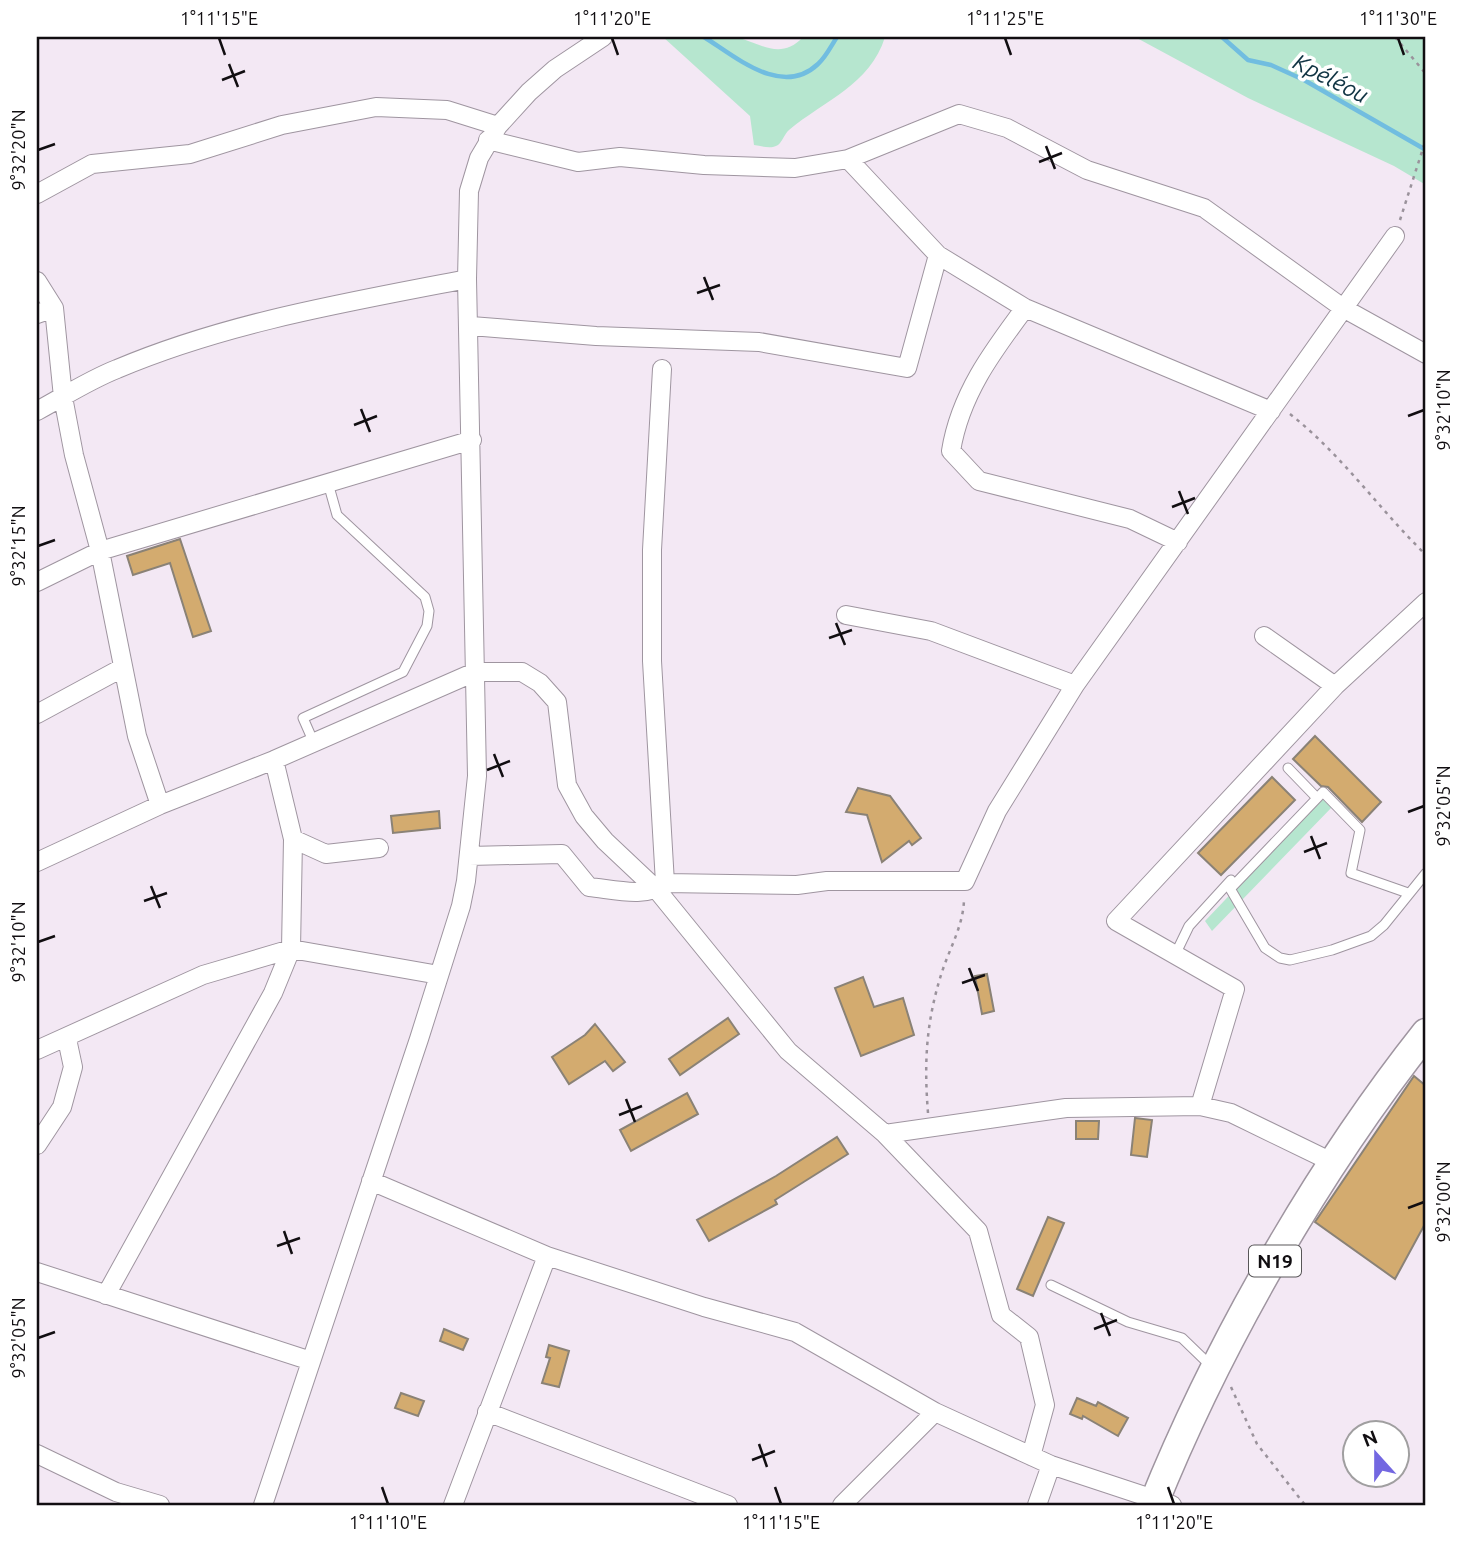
<svg xmlns="http://www.w3.org/2000/svg" width="1463" height="1542" viewBox="0 0 1463 1542" font-family="Ubuntu,sans-serif">
  <rect width="100%" height="100%" fill="#f3e8f4"/>
  <path fill="#b6e6cf" d="M663 37C685 37 708 35 731 37 755 38 778 64 803 37H885C870 85 825 100 789 130 784 134 782 144 776 146 770 149 761 146 754 145L750 116Z
    M1135 37H1426V185L1394 166 1248 98Z
    M1323 797 1334 805 1212 931 1205 921Z"/>
  <g fill="none" stroke-linecap="round" stroke-linejoin="round">
    <path stroke="#71bde0" stroke-width="4.5" d="M704 37C736 57 782 98 818 64 826 57 831 46 837 37
      M1222 37 1248 60 1271 65 1304 80 1426 150"/>
  </g>
  <path fill="#d3ab6f" stroke="#8a8276" stroke-width="2" d="M180 539 211 631 193 637 170 563 133 575 127 556Z
    M1315 736 1381 802 1362 822 1328 787 1321 786 1293 759Z
    M1272 777 1295 800 1221 875 1198 853Z
    M858 788 890 796 921 838 912 845 909 841 882 862 867 815 846 812Z
    M439 811 440 828 393 833 391 816Z
    M987 974 994 1011 982 1014 975 976Z
    M863 977 874 1007 903 998 914 1035 861 1056 835 988Z
    M728 1018 739 1034 680 1075 669 1059Z
    M595 1024 625 1062 613 1071 605 1061 569 1084 552 1057 585 1035Z
    M1414 1076 1426 1086V1222L1395 1279 1315 1222Z
    M687 1093 698 1114 631 1151 620 1130Z
    M1135 1118 1152 1120 1147 1157 1131 1155Z
    M1076 1121H1099L1098 1139H1076Z
    M837 1137 848 1154 775 1200 777 1204 709 1241 697 1220 776 1176Z
    M1048 1217 1064 1223 1033 1296 1017 1289Z
    M444 1329 468 1339 463 1350 440 1341Z
    M549 1345 569 1351 559 1387 542 1383 550 1358 546 1357Z
    M401 1393 424 1401 418 1416 395 1408Z
    M1077 1398 1096 1406 1098 1402 1128 1418 1118 1436 1083 1416 1082 1419 1070 1414Z"/>
  <g fill="none" stroke-linecap="round" stroke-linejoin="round">
    <g stroke="#9f95a0" stroke-width="11">
      <path id="service" d="M314 743 303 718 403 672 427 626 429 611 425 597 337 515 328 483
        M1288 768 1317 798
        M1228 885 1265 948 1280 958 1290 960 1332 950 1371 936 1384 925 1426 873
        M1232 887 1323 792 1360 830 1351 873 1408 893
        M1175 955 1189 926 1231 880
        M1051 1285 1128 1322 1182 1338 1212 1367"/>
    </g>
    <g stroke="#9f95a0" stroke-width="20">
      <path id="minor" d="M488 140 578 162 620 157 704 165 795 168 848 159 959 114 1007 128 1087 170 1204 208 1343 308 1426 354
        M848 159 938 255 1025 308 1271 411
        M37 194 92 164 190 154 282 125 376 107 447 110 498 126
        M37 281 54 308 63 397 74 455 100 551 137 736 160 805
        M1025 308C992 352 960 395 951 451L979 481 1130 519 1178 542
        M37 314 54 308
        M471 326 596 336 759 342 907 368 938 255
        M662 369 652 550V661L665 883
        M37 411C63 397 89 380 117 369 228 322 349 302 467 279
        M37 582 100 551 472 440
        M846 615 931 631 1075 685
        M1264 636 1335 686
        M37 714 122 668
        M293 839 326 854 379 848
        M469 856 562 854 589 887C612 889 647 899 665 883L797 885 827 881H965L997 811 1075 685 1395 236
        M37 862 160 805 274 760 475 672H522L540 683 557 702 567 785 584 816 605 841 657 890 788 1051 885 1134 978 1231 1001 1315 1029 1337 1045 1405 1031 1456
        M37 1050 203 975 291 949 439 975
        M1200 1106 1235 989 1116 921 1335 686 1426 602
        M885 1134 1066 1108 1200 1106 1231 1113 1334 1163
        M37 1145 62 1107 73 1067 67 1039
        M371 1181 547 1256 704 1307 795 1332 935 1412 1051 1465 1172 1505
        M37 1272 311 1361
        M106 1295 273 993 291 949 293 839 274 760
        M487 1412 728 1505
        M37 1454 116 1492 160 1505
        M263 1505 419 1039 461 906 466 881 477 776 467 279 469 191 479 158 498 126 529 92 555 69 603 37
        M453 1505 547 1256
        M842 1505 935 1412
        M1037 1505 1051 1465"/>
    </g>
    <g stroke="#9f95a0" stroke-width="31">
      <path id="primary" d="M1153 1505C1218 1344 1318 1169 1426 1033"/>
    </g>
    <path stroke="#9a929b" stroke-width="2.5" stroke-dasharray="3.5 5" stroke-linecap="butt" d="M1395 37 1426 74
      M1400 220 1426 139
      M1290 414C1342 455 1379 509 1426 555
      M928 1113C924 1063 926 1023 941 975 949 949 964 925 964 898
      M1231 1387 1257 1444 1305 1505"/>
    <use href="#service" stroke="#fff" stroke-width="9"/>
    <use href="#minor" stroke="#fff" stroke-width="18"/>
    <use href="#primary" stroke="#fff" stroke-width="28"/>
  </g>
  <path fill="none" stroke="#110e11" stroke-width="2.5" d="M219 38 225 55M612 38 618 55M1005 38 1011 55M1398 38 1404 55M229 64 238 87M222 80 245 71M1046 146 1055 169M38 150 55 144M1039 162 1062 153M704 277 713 300M697 293 720 285M361 409 370 432M1408 416 1424 410M354 425 377 416M1179 491 1188 514M1172 507 1195 498M38 546 55 540M836 623 845 645M829 638 852 630M494 754 503 777M487 770 510 761M1408 812 1424 806M1311 836 1320 859M1304 852 1327 843M151 886 160 908M144 901 167 893M38 942 55 936M969 968 978 991M962 983 985 975M626 1099 635 1122M619 1115 642 1106M1408 1208 1424 1202M284 1231 292 1254M277 1246 300 1238M1101 1313 1110 1336M1094 1329 1117 1320M38 1338 55 1332M759 1444 767 1467M752 1460 775 1451M382 1487 388 1504M775 1487 781 1504M1168 1487 1174 1504"/>
  <g text-anchor="middle" dominant-baseline="central" stroke-width="7" stroke-linejoin="round" paint-order="stroke">
    <rect fill="#fff" stroke="#585658" stroke-width="2" x="1249" y="1245.5" width="52" height="31" rx="5"/>
    <g font-size="19" font-weight="bold" fill="#110e11">
      <text x="1275" y="1261">N19</text>
    </g>
    <g font-size="23" font-style="italic" fill="#0f3342" stroke="#fff">
      <text transform="translate(1331 78) rotate(27)">Kpéléou</text>
    </g>
  </g>
  <rect width="1463" height="1542" fill="none" stroke="#ffffff" stroke-width="77"/>
  <g transform="translate(1376 1454) rotate(339)"><circle r="33" fill="#ffffff" stroke="#a09fa0" stroke-width="2"/>
  <path d="M0-5L12 26L0 18L-12 26Z" fill="#7367e1"/>
  <text y="-10" font-size="19" font-weight="bold" text-anchor="middle" fill="#110e11">N</text>
  </g>
  <rect x="38" y="38" width="1386" height="1466" fill="none" stroke="#110e11" stroke-width="2.5"/>
  <g font-size="18" text-anchor="middle" fill="#110e11">
    <text x="219" y="25">1°11'15"E</text>
    <text x="612" y="25">1°11'20"E</text>
    <text x="1005" y="25">1°11'25"E</text>
    <text x="1398" y="25">1°11'30"E</text>
    <text transform="translate(19 150) rotate(-90)" y="6">9°32'20"N</text>
    <text transform="translate(1444 410) rotate(-90)" y="6">9°32'10"N</text>
    <text transform="translate(19 546) rotate(-90)" y="6">9°32'15"N</text>
    <text transform="translate(1444 806) rotate(-90)" y="6">9°32'05"N</text>
    <text transform="translate(19 942) rotate(-90)" y="6">9°32'10"N</text>
    <text transform="translate(1444 1202) rotate(-90)" y="6">9°32'00"N</text>
    <text transform="translate(19 1338) rotate(-90)" y="6">9°32'05"N</text>
    <text x="388" y="1529">1°11'10"E</text>
    <text x="781" y="1529">1°11'15"E</text>
    <text x="1174" y="1529">1°11'20"E</text>
  </g>
</svg>
